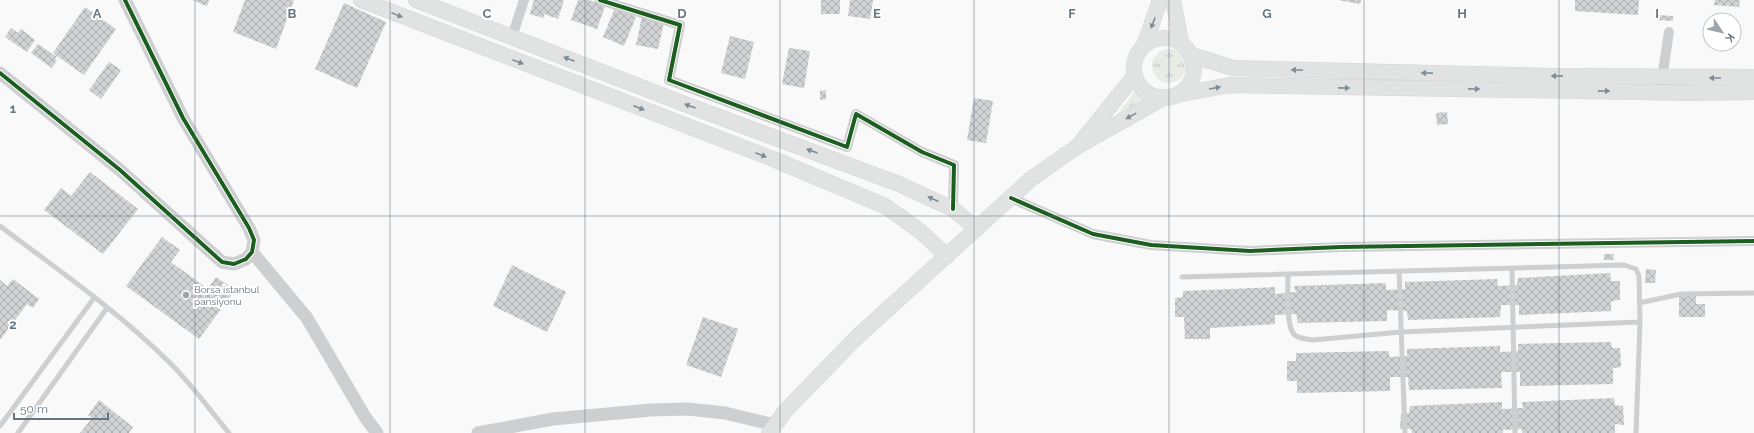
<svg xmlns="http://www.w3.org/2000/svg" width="1754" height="433" viewBox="0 0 1754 433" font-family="Raleway,sans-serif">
  <defs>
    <pattern id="grass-tufts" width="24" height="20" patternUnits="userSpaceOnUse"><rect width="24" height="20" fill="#e8ebe6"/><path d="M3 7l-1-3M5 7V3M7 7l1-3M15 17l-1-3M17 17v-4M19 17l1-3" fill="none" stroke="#c0c3c0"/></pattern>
    <pattern id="building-cross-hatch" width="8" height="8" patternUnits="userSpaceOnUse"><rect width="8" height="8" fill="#d0d2d3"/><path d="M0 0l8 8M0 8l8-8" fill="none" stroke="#acafb1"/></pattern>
  </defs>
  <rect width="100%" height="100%" fill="#f9f9f9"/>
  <path fill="url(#grass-tufts)" d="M1152 66a17 17 0 1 1 34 0a17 17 0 1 1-34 0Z
    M1136 90 1147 99 1112 121Z"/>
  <path fill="url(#building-cross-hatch)" d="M192 0H209L207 6Z
    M245 0H294L276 49 233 32Z
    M534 0H564L558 19 544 14 543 18 530 14Z
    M578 0H589L605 6 597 29 571 20Z
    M821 0H840V14H821Z
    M850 0H873L870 19 848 16Z
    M1338 0H1361L1360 4Z
    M1575 0H1639L1638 15 1575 11Z
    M1715 0H1740L1739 7 1714 5Z
    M344 3 386 22 357 88 315 69Z
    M85 7 116 29 84 75 53 53Z
    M615 8 636 17 624 46 603 37Z
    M1658 15 1673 16V21L1658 20Z
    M642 17 664 22 658 49 636 45Z
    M11 28 18 33 21 29 35 40 27 52 5 37Z
    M730 36 754 42 745 79 721 73Z
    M38 44 57 57 55 59 57 60 52 68 31 53Z
    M789 48 810 51 804 88 782 84Z
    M109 62 121 70 101 99 89 90Z
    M826 90V99L820 100V91Z
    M974 98 993 101 986 143 967 140Z
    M1447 112 1448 124 1437 125 1436 113Z
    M90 172 138 209 103 254 44 210 61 188 71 196Z
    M162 237 180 250 171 262 208 289 216 277 235 290 199 339 126 286Z
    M1604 254H1614L1613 260H1604Z
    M512 265 566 292 547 332 493 306Z
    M1646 269 1656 270 1655 283H1645Z
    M1610 273 1611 281H1620V300L1611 301V311L1519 315V305H1501L1500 317 1408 320 1407 311 1387 310V321L1298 323 1296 314 1275 315V324L1210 328V339H1185L1184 317H1175V298L1183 297V291L1275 287V294L1296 292 1294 286 1386 283V290L1405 289V282L1497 279 1498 286 1517 285 1518 278Z
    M13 279 39 299 33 308 27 304 0 340V280L7 286Z
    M1679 296H1696V304H1705V317H1679Z
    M703 317 738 329 721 377 686 365Z
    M1611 342 1612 348H1620L1621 367 1613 368V384L1520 386V372H1501L1502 388 1409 390 1408 377H1390V391L1297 393V381H1287V361H1296V353L1389 351V357L1407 356V349L1500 346V352L1518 351V344Z
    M1614 398 1615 405 1623 406 1624 425 1615 424V433H1522V429L1503 430V433H1412L1411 429H1400L1401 414 1409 413 1410 406 1502 402V409L1523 408 1522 402Z
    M99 400 133 427 129 433H80L92 418 88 415Z"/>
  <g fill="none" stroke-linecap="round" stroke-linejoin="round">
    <g stroke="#d5d6d7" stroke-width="16">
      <path id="secondary" d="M361 0 773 159 885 206 920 231 947 256
        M416 0 682 103 899 184 953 209 977 229
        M1173 0 1181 42
        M1134 68a30 30 0 1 1 60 0a30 30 0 1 1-60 0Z
        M1144 46 1160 0
        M1191 55 1233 68 1552 76 1754 77
        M1135 75 1078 146 1165 97
        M1176 95 1230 85 1691 93 1754 92
        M769 433 786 410 856 338 1031 179 1078 146"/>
    </g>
    <path stroke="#cecfd0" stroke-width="5" d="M0 226C58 270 119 312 170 363 192 385 210 410 229 433
      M1512 268 1515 433
      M1399 271 1405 433
      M1288 274C1288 288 1286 323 1293 333 1297 339 1306 339 1313 340L1401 332 1640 322
      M1182 277 1624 265 1636 269 1639 276 1640 322 1636 433
      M1639 303 1681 294 1754 293
      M0 426 94 298
      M18 433 107 308"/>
    <path stroke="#cecfd0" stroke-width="10" d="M600 0 680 25 669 80 847 147 856 114 922 152 954 165 953 209
      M512 37 524 0
      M1661 93 1662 78 1669 32
      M1011 198 1093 234 1151 245 1250 251 1341 247 1754 241"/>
    <path stroke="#cecfd0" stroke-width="13" d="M0 73 120 170 222 262 234 264 246 259 252 252 254 240 249 228 183 118 125 0
      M252 252 307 318 365 417 377 433
      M478 433 553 419 651 410 688 409 725 413 775 425"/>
    <use href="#secondary" stroke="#e1e2e2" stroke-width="15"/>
    <g stroke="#fff" stroke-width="6">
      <path id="cycleway" d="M600 0 680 25 669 80 847 147 856 114 922 152 954 165 953 209
        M0 73 120 170 222 262 234 264 246 259 252 252 254 240 249 228 183 118 125 0
        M1011 198 1093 234 1151 245 1250 251 1341 247 1754 241"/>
    </g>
    <use href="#cycleway" stroke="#1b5e20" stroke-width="4"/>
  </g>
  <defs><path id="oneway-solid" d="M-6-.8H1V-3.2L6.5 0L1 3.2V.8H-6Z"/></defs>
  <g fill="#7e8c96">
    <use href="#oneway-solid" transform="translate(397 15) rotate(22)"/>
    <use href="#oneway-solid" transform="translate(1153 23) rotate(111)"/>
    <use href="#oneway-solid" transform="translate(569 59) rotate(-159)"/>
    <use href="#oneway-solid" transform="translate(518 62) rotate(21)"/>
    <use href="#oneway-solid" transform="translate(1297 70) rotate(-178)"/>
    <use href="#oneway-solid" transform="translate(1427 73) rotate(-179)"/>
    <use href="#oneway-solid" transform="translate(1557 76) rotate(-179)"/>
    <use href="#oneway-solid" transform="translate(1715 78) rotate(180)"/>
    <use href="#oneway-solid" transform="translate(1215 88) rotate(-10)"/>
    <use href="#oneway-solid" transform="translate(1344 88) rotate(1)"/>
    <use href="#oneway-solid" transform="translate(1474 89) rotate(1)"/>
    <use href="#oneway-solid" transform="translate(1604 91) rotate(1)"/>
    <use href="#oneway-solid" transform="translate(690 106) rotate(-160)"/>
    <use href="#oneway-solid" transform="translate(639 108) rotate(21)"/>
    <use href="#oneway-solid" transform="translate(1131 116) rotate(151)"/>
    <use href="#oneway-solid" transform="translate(812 151) rotate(-160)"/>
    <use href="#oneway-solid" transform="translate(761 155) rotate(21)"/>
    <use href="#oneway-solid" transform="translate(933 199) rotate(-155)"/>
  </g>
  <path fill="none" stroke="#657683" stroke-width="1" stroke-opacity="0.55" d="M195 0V433M390 0V433M585 0V433M780 0V433M974 0V433M1169 0V433M1364 0V433M1559 0V433M0 216H1754"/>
  <circle fill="#99a4ac" stroke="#fff" stroke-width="1.5" cx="186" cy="295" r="4"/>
  <g text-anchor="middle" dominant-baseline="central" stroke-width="4" stroke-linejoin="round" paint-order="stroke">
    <g font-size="10" fill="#657683" stroke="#fff" text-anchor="start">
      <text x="194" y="289">Borsa istanbul<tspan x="194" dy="12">pansiyonu</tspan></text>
    </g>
  </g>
  <g font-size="13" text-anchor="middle" font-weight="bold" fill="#657683" stroke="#fff" stroke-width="4" stroke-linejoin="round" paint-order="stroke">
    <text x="97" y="18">A</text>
    <text x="292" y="18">B</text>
    <text x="487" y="18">C</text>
    <text x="682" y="18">D</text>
    <text x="877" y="18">E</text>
    <text x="1072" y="18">F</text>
    <text x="1267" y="18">G</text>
    <text x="1462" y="18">H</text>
    <text x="1657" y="18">I</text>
    <text x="13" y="113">1</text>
    <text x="13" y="329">2</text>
  </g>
  <g transform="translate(1722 32) rotate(125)"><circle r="19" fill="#ffffff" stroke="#c1c8cd"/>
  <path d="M0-3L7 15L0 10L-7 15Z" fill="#99a4ac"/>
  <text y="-6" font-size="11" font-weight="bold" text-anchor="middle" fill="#657683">K</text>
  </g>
  <path d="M14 413v6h94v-6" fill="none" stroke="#657683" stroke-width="2"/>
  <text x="20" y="413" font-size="12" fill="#657683" stroke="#ffffff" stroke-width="3" paint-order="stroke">50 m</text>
</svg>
